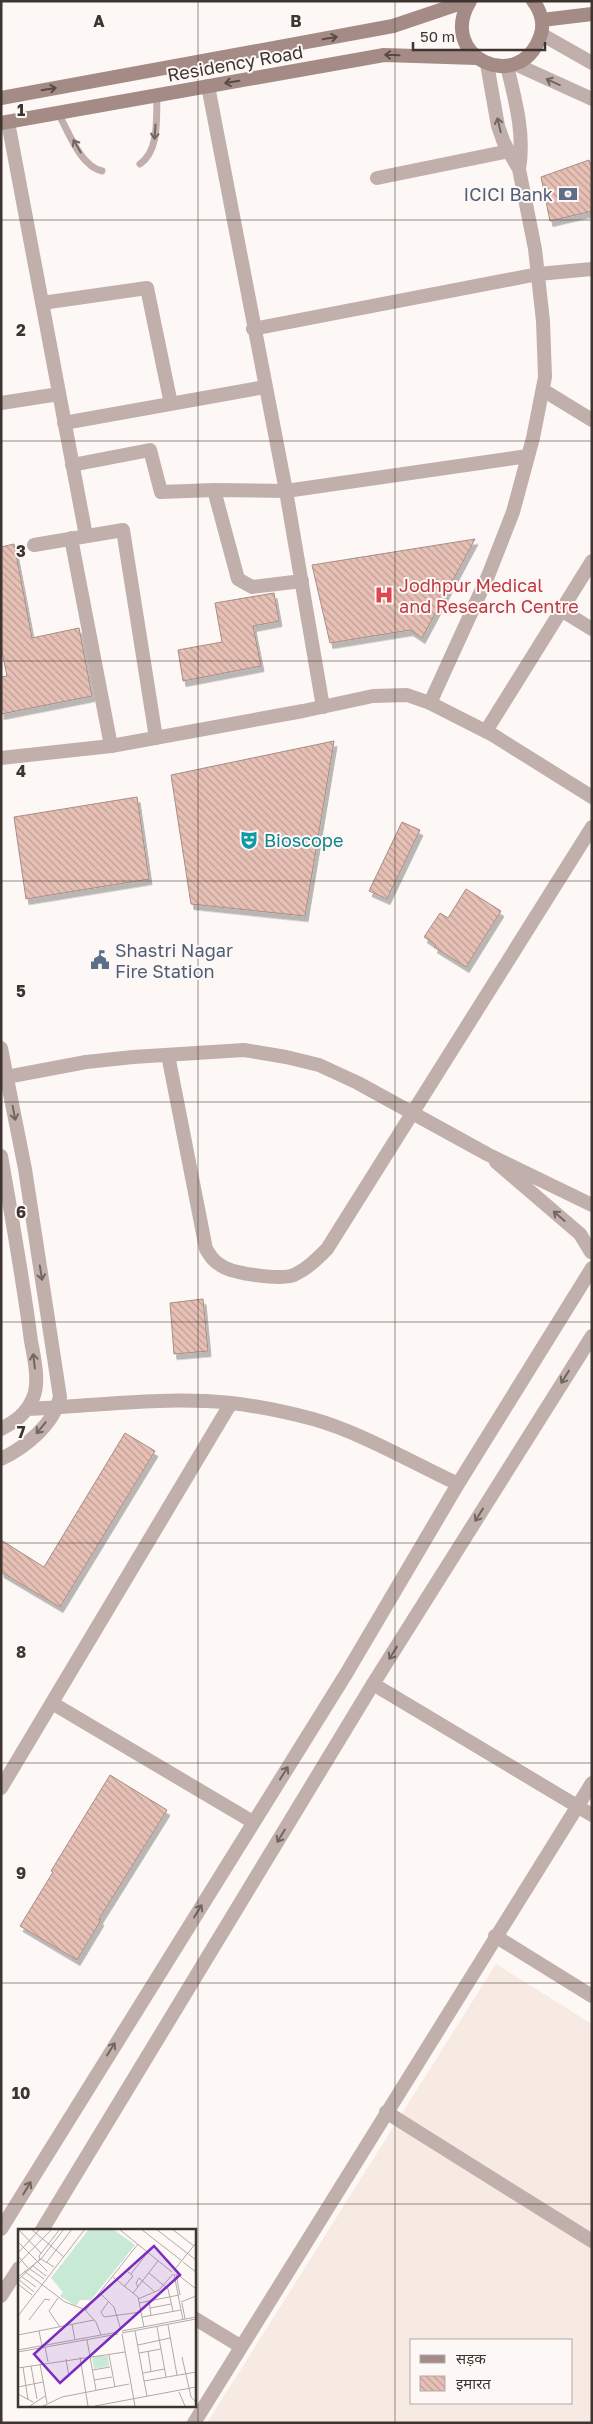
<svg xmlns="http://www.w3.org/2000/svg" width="593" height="2424" viewBox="0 0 593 2424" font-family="'Golos Text','Noto Sans Devanagari',sans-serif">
  <defs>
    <pattern id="building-back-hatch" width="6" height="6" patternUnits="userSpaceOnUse" patternTransform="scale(1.25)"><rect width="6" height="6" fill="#e7c0b5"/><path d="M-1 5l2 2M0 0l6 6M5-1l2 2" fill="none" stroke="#bd9d94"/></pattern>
    <filter id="shadow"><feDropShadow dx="3" dy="5.5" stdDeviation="0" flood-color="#0004"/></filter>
  </defs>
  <rect width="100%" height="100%" fill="#fdf8f6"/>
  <path fill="#f7eae3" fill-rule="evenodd" d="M496 1964 592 2024V2423H207ZM412 2340H572V2403H412Z"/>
  <path fill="url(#building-back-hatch)" stroke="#a68e87" filter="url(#shadow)" d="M589 160 592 168V211L550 221 541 177Z
    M475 539 422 638 410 630 330 643 312 565Z
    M14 544 32 638 79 628 92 696 1 714V677L7 676 1 647V547Z
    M274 593 279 621 253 626 261 666 183 681 178 650 222 642 215 603Z
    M334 741 305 916 191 904 171 775Z
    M137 797 149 879 26 899 14 817Z
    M402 822 420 830 387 899 369 891Z
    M466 889 501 911 466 967 434 947 436 945 424 937 440 913 448 918Z
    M203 1299 208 1351 174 1354 170 1303Z
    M125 1433 155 1451 60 1607 1 1572V1540L44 1567Z
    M110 1775 167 1810 99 1919 101 1920 77 1960 20 1926 53 1872 51 1871Z"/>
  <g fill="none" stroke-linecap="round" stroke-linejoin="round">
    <path stroke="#c1afab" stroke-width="7" d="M58 113C69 132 80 166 102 171
      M140 164C160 150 156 117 157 95"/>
    <path stroke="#c1afab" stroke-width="14" d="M507 66C515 99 525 134 519 169
      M208 86 286 491 323 707
      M8 122 86 536
      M377 178 509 151
      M42 303 147 288 171 404
      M253 329 538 274 592 269
      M543 390 592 420
      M1 403 59 394
      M64 423 265 387
      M72 465 150 450 161 492 214 490
      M71 538 111 746
      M34 545 123 530 156 738
      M302 581 252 587 238 579 214 490 286 491 528 456
      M561 610 592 629
      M430 703 488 576 513 512 533 438 545 377 543 321 535 249 519 169 504 143 498 126 487 64
      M486 731 592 561
      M168 1055 206 1249C211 1257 214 1262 222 1266 234 1274 281 1280 294 1275 307 1269 317 1259 327 1249L592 827
      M373 1684 592 1815
      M52 1703 253 1822
      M1 1788 231 1403
      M495 1936 592 1996
      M386 2112 592 2241
      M194 2318 240 2346
      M194 2423 592 1783"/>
    <path stroke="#c1afab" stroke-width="14" d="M541 34 592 63
      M515 64 592 99
      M1 758 111 746 303 711 373 696 407 695 430 703 493 735 592 797
      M1 1048 25 1169 60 1397C54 1424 26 1447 1 1459
      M1 1078 86 1062 133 1057 244 1050 286 1057 319 1065 358 1083 487 1154 592 1205
      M1 1156C12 1218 23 1279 31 1341 34 1358 40 1382 33 1398 26 1414 16 1421 1 1429
      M496 1162 580 1234 591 1252
      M27 1409C94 1406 164 1396 231 1403 258 1406 286 1412 313 1419 360 1432 413 1463 458 1484
      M1 2229 346 1674 458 1484 592 1268
      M42 2230 373 1684 592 1336
      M1 2296 19 2268"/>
    <path stroke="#a58b86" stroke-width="14" d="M470 1C436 57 519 95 540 37 545 25 541 11 533 1
      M542 20 592 14
      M1 98 393 26 467 1
      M1 123 384 55 476 58"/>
  </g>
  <defs><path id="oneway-shaft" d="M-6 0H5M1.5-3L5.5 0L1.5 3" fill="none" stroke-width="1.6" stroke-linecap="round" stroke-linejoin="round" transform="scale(1.25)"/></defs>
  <g stroke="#584a46">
    <use href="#oneway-shaft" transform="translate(330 38) rotate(-10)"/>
    <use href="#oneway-shaft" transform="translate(392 55) rotate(-178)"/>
    <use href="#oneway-shaft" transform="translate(232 82) rotate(170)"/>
    <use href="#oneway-shaft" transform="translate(49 89) rotate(-10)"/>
  </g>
  <g stroke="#726661">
    <use href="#oneway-shaft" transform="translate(553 82) rotate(-156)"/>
    <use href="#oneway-shaft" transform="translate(499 125) rotate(-103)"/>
    <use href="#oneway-shaft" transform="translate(155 132) rotate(94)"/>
    <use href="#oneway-shaft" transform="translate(77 146) rotate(-120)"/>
    <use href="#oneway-shaft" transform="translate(14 1113) rotate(79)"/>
    <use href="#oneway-shaft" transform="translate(559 1216) rotate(-139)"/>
    <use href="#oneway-shaft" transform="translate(41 1273) rotate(81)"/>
    <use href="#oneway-shaft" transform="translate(34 1361) rotate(-97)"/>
    <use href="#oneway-shaft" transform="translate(565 1377) rotate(122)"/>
    <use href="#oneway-shaft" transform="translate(41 1428) rotate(129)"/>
    <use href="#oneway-shaft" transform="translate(479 1515) rotate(122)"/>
    <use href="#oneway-shaft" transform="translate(393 1653) rotate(122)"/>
    <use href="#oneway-shaft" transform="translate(284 1773) rotate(-58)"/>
    <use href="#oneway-shaft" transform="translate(281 1836) rotate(121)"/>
    <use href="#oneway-shaft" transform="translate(198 1911) rotate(-58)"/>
    <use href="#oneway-shaft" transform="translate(111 2049) rotate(-58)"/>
    <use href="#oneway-shaft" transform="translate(27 2188) rotate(-59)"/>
  </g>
  <path fill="none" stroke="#3e3530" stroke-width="1" stroke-opacity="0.55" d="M198 1V2423M395 1V2423M1 220H592M1 441H592M1 661H592M1 881H592M1 1102H592M1 1322H592M1 1543H592M1 1763H592M1 1983H592M1 2204H592"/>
  <defs>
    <g id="bank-bare" transform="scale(1.5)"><path d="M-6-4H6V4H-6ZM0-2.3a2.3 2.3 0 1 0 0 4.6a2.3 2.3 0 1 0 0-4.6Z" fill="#5c6f8a" stroke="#fdf8f6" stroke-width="2.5" paint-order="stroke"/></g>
    <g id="hospital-bare" transform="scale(1.5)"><path d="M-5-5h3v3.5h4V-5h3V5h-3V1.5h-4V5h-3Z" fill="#e0444e" stroke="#fdf8f6" stroke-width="2.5" paint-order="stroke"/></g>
    <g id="theatre-bare" transform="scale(1.5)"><path d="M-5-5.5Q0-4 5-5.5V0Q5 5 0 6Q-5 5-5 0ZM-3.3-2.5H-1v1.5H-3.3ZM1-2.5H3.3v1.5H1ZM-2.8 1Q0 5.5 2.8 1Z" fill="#0f9aa8" stroke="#fdf8f6" stroke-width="2.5" paint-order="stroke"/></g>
    <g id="civic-bare" transform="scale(1.5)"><path d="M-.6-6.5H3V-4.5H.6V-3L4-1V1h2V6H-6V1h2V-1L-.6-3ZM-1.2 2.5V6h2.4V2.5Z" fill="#5c6f8a" stroke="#fdf8f6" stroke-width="2.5" paint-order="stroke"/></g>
  </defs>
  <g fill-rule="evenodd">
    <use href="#bank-bare" x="568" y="194"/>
    <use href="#hospital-bare" x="384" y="595"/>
    <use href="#theatre-bare" x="249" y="840"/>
    <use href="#civic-bare" x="100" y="960"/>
  </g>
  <g text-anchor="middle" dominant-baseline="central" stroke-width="4" stroke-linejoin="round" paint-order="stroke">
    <g font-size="18" fill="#3e3530" stroke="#fdf8f6">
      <text transform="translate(235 63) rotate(-10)">Residency Road</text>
    </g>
    <g font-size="18" fill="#4e5e75" stroke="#fdf8f6" text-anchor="end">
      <text x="553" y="194">ICICI Bank</text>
      <text x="115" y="950" text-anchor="start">Shastri Nagar<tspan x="115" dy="21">Fire Station</tspan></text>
    </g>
    <g font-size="18" fill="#be3a42" stroke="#fdf8f6" text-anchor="start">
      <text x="399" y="585">Jodhpur Medical<tspan x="399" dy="21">and Research Centre</tspan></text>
    </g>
    <g font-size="18" fill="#0d838f" stroke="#fdf8f6" text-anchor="start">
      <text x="264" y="840">Bioscope</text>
    </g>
  </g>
  <g transform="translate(18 2229)">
    <rect width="178" height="178" fill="#fdf8f6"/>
    <path d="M74 127H90L91 137 76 140Z" fill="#c8e9d6"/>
    <path d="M71 0H95L117 16 73 71H62L58 77 42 67 45 63 33 49Z" fill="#c8e9d6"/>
    <path fill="none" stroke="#b1aaa7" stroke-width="1" d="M0 0 23 24M13 0 46 28M101 0 154 43M123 0 164 32M138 0 178 31M154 0 176 17M0 13 29 42M0 24 22 0M0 27 10 39M22 30 21 27 42 0M23 30 36 38M29 33 54 0M165 33 178 43M0 35 34 0M15 37 28 47M12 40 26 50M157 40 178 14M6 42 47 73 68 81 120 15M131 44 150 60 155 82M113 45 130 23M156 45 165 91M158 45 162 66M159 45 178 60M0 48 23 30 46 0M4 48 18 58M95 48 120 68 126 98M0 50 16 63M0 51 22 30M0 55 14 66M106 58 115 47 110 43M120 58 118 54 121 49 137 63M82 64 96 78 103 101M115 64 140 32M40 69 31 82 42 98M120 70 141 61 155 45M91 72 83 83 86 88 123 83M131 72 133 87M163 73 178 67M121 74 161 66M164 74 167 90M132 79 153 75M67 81 78 93 83 106M0 87 67 0M124 88 163 81M11 91 27 70 32 71M54 95 57 111M150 96 159 146M139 98 148 148M21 102 24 117M104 102 178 88M117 102 126 152M104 104 178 90M104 105 117 177M0 106 76 91M69 111 78 161M120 116 152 109M27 118 30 133M0 121 100 103M130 122 133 142M0 123 100 105M121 124 143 120M91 126 97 158M62 128 70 177M164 128 173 168 178 173M48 130 51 148M22 135 29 174M13 137 19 170M5 138 10 171M0 139 107 123M75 141 92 138M125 144 147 140M76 151 94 148M0 158 25 153M161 163 167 177M0 165 15 173M129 167 126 152 178 143M12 177 27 167M25 177 44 168 111 155M77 177 178 158"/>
    <path fill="#7b2cbf" fill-opacity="0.15" stroke="#7b2cbf" stroke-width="2.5" d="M136 17 162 46 42 154 16 125Z"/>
    <rect width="178" height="178" fill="none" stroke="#3e3530" stroke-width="2.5"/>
  </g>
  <g font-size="16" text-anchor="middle" font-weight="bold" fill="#3e3530" stroke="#fdf8f6" stroke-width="4" stroke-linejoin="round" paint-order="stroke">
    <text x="99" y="27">A</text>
    <text x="296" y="27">B</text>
    <text x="21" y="116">1</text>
    <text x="21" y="336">2</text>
    <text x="21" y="557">3</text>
    <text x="21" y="777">4</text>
    <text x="21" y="997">5</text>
    <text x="21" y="1218">6</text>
    <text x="21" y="1438">7</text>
    <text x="21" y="1658">8</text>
    <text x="21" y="1879">9</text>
    <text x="21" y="2099">10</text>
  </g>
  <rect width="593" height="2424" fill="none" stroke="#3e3530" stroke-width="5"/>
  <rect x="410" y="2339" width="162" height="65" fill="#fdf8f6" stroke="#b1aaa7"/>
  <rect x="420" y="2355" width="25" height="8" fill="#a58b86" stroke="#b1aaa7"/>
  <text x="456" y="2364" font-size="15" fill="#3e3530">सड़क</text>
  <rect x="420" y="2376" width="25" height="15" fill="url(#building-back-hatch)" stroke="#b1aaa7"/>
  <text x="456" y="2389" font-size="15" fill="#3e3530">इमारत</text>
  <path d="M413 42v8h132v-8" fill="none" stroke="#3e3530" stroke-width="2.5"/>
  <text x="420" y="42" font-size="15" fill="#3e3530" stroke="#fdf8f6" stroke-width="4" paint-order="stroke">50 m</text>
</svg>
